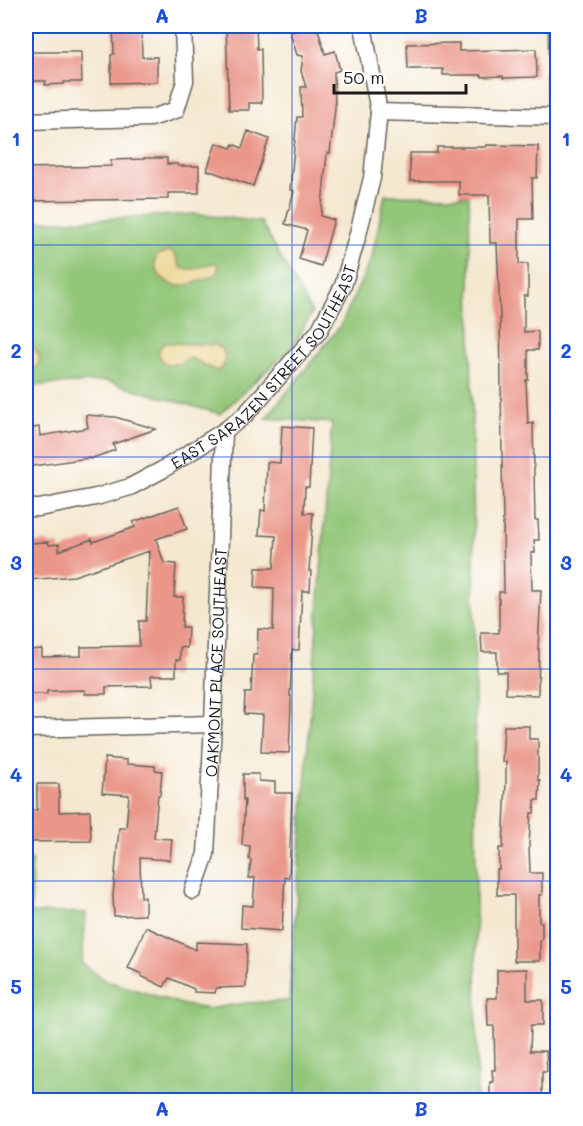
<svg xmlns="http://www.w3.org/2000/svg" width="583" height="1126" viewBox="0 0 583 1126" font-family="Mali,sans-serif">
  <rect width="100%" height="100%" fill="#fff"/>
  <filter id="ink" filterUnits="userSpaceOnUse"><feTurbulence type="fractalNoise" baseFrequency=".0167" numOctaves="2"/><feDisplacementMap in="SourceGraphic" scale="12" xChannelSelector="R" yChannelSelector="G"/><feConvolveMatrix kernelMatrix="1 2 1 2 8 2 1 2 1" color-interpolation-filters="sRGB"/></filter>
  <filter id="wash" filterUnits="userSpaceOnUse"><feTurbulence type="fractalNoise" baseFrequency=".008" numOctaves="4" result="noise"/><feDisplacementMap in="SourceGraphic" scale="24" xChannelSelector="R" yChannelSelector="G"/><feGaussianBlur stdDeviation="1.35" result="paint"/><feColorMatrix in="noise" values="0 0 0 0 0 0 0 0 0 0 0 0 0 0 0 0 0 1.4 0 .05"/><feComposite in="paint" operator="in"/></filter>
  <g filter="url(#wash)">
    <rect width="100%" height="100%" fill="#f4e8d0"/>
    <path fill="#92c678" stroke="#57714a" stroke-width="1.5" d="M385 195 469 196 474 549 477 1100H26V861L32 860 31 913H86L82 964 107 981 184 1005 208 1009 245 1003 289 1001 332 423 266 418 341 325 372 257Z
      M195 214 261 222 312 313 293 346 220 414 106 381 26 386V221H65Z"/>
    <path fill="#eeda9e" stroke="#857b5d" stroke-width="1.5" d="M170 251 175 255 181 268C199 273 205 262 214 263 216 263 217 265 219 266 218 270 219 271 215 274 210 278 185 287 178 286 170 285 159 277 156 269 153 264 156 259 157 255Z
      M26 343 33 346 39 355V363L31 373 26 372Z
      M164 343 216 345 224 352C226 361 225 365 219 371 215 370 212 369 208 367 195 362 194 352 180 364H165L159 356V349Z"/>
    <g id="blocks">
      <path fill="#ea978a" d="M113 26H141L142 57H157V82L111 83V55L114 54Z
        M226 26H256L257 49H261L262 103H249V110H229Z
        M313 26H317L325 54 335 51 340 70 334 72 335 108 330 153H327L321 216 334 220 321 266 299 259 307 230 285 224 294 191 290 190 297 117H302L301 87H306L301 71 303 56 297 55 290 32Z
        M457 43H459V51L536 49 537 77 503 78V76L482 77V75H443V69H408L407 44Z
        M31 52H81L82 82H64V84L45 85 46 81H31Z
        M248 131 269 139 253 186 207 170 216 143 231 148 233 144 242 148Z
        M486 145 538 146 537 178H532L533 219H519V264H528V296H524V332L538 331V350H528V380H526L528 424 533 423 535 520H538L539 540H534L535 553H531L532 590H541L538 649H539L538 695 506 694V672H497V652H482L481 633H499V592H504L500 316 497 243H490L489 195H459V181H410V153H437V147H486Z
        M144 158H167V164H178V166H199V193H168V199L26 201V168L111 166V160L144 159Z
        M86 415 115 417 156 429 113 444 115 450 90 459 89 458 26 467V429L39 427 40 436 88 428Z
        M282 426 312 428 309 487H305L304 513H313L309 571H311L310 591H302L299 650H292L290 696H291V705L289 753 261 752 263 715 244 714 245 693H251L253 655H257L258 629 273 630 274 588 255 587 256 568H274L276 536 259 535 261 510 265 511 267 462 280 463Z
        M179 506 187 529 156 539 164 563 176 564 174 597H183L182 627H188L187 648 180 647V660H176V676H151L152 686 106 687V694H85V690L47 691V694H27L26 658H29V650L42 649V657L81 656V647L139 646V621H146L149 551 74 576 29 580 26 547H28V543L48 542 49 545 59 544V551L92 539 93 542 135 527 133 522Z
        M504 726H529V739H538V780H540L539 800H535L534 813H531L529 845 530 873H542V895H539V922H542V940H540V961H514V895H497V869H499V848H503L506 783V762H502Z
        M105 758 127 760V764L155 766V770L162 771 160 795H158L154 838 172 839 170 860 140 858 141 897H145V915L114 916 113 895 119 828H126L129 795 102 793Z
        M243 774H259V781L275 782V793H292L289 878 285 877 282 931 241 928 242 905 253 906 255 878H249L251 860 249 859 250 846 242 845 245 800H243Z
        M37 784H59V812L90 811 91 841 26 842V810H37Z
        M146 927 196 950V942L247 944 246 987 216 988 215 993 194 992V989L169 978 164 987 141 976 142 974 128 968Z
        M527 969V1000H543V1025H531L530 1051H546L547 1072H542V1101H490V1082H493L492 1070H495L494 1026H488L487 998H497V970Z"/>
    </g>
  </g>
  <g filter="url(#ink)">
    <use href="#blocks" fill-opacity="0" stroke="#68635b" stroke-width="1.5"/>
    <g fill="none" stroke-linecap="round" stroke-linejoin="round">
      <g stroke="#68635b" stroke-width="19">
        <g id="street">
          <path d="M557 26 558 122"/>
          <path d="M379 112 558 117"/>
          <path d="M26 121 151 118 176 110 185 81 183 26"/>
          <path id="s1" d="M26 508H39L96 497 130 487 162 470 224 431 244 416 319 331 343 286 358 234 372 178 379 112 363 26"/>
          <path d="M26 729 213 724"/>
          <path id="s2" d="M193 891 206 854 213 724 224 431"/>
        </g>
      </g>
      <use href="#street" stroke="#fff" stroke-width="16"/>
    </g>
  </g>
  <path fill="none" stroke="#1d4ed8" stroke-width="1.5" stroke-opacity="0.55" d="M292 26V1100M26 245H558M26 457H558M26 669H558M26 881H558"/>
  <g text-anchor="middle" dominant-baseline="central" stroke-width="4.5" stroke-linejoin="round" paint-order="stroke">
    <g font-size="16" fill="#1c1c1c" stroke="#fff">
      <text stroke="none"><textPath href="#s1" startOffset="291">EAST SARAZEN STREET SOUTHEAST</textPath></text>
      <text stroke="none"><textPath href="#s2" startOffset="231">OAKMONT PLACE SOUTHEAST</textPath></text>
    </g>
  </g>
  <rect width="583" height="1126" fill="none" stroke="#fff" stroke-width="66"/>
  <path d="M334 84v9h132v-9" fill="none" stroke="#1c1c1c" stroke-width="3"/>
  <text x="343" y="84" font-size="18" fill="#1c1c1c" stroke="#ffffff" stroke-width="4.5" paint-order="stroke">50 m</text>
  <rect x="33" y="33" width="517" height="1060" fill="none" stroke="#1d4ed8" stroke-width="2"/>
  <g font-size="20" text-anchor="middle" font-weight="bold" fill="#1d4ed8">
    <text x="162" y="23">A</text>
    <text x="421" y="23">B</text>
    <text x="16" y="146">1</text>
    <text x="566" y="146">1</text>
    <text x="16" y="358">2</text>
    <text x="566" y="358">2</text>
    <text x="16" y="570">3</text>
    <text x="566" y="570">3</text>
    <text x="16" y="782">4</text>
    <text x="566" y="782">4</text>
    <text x="16" y="994">5</text>
    <text x="566" y="994">5</text>
    <text x="162" y="1116">A</text>
    <text x="421" y="1116">B</text>
  </g>
</svg>
